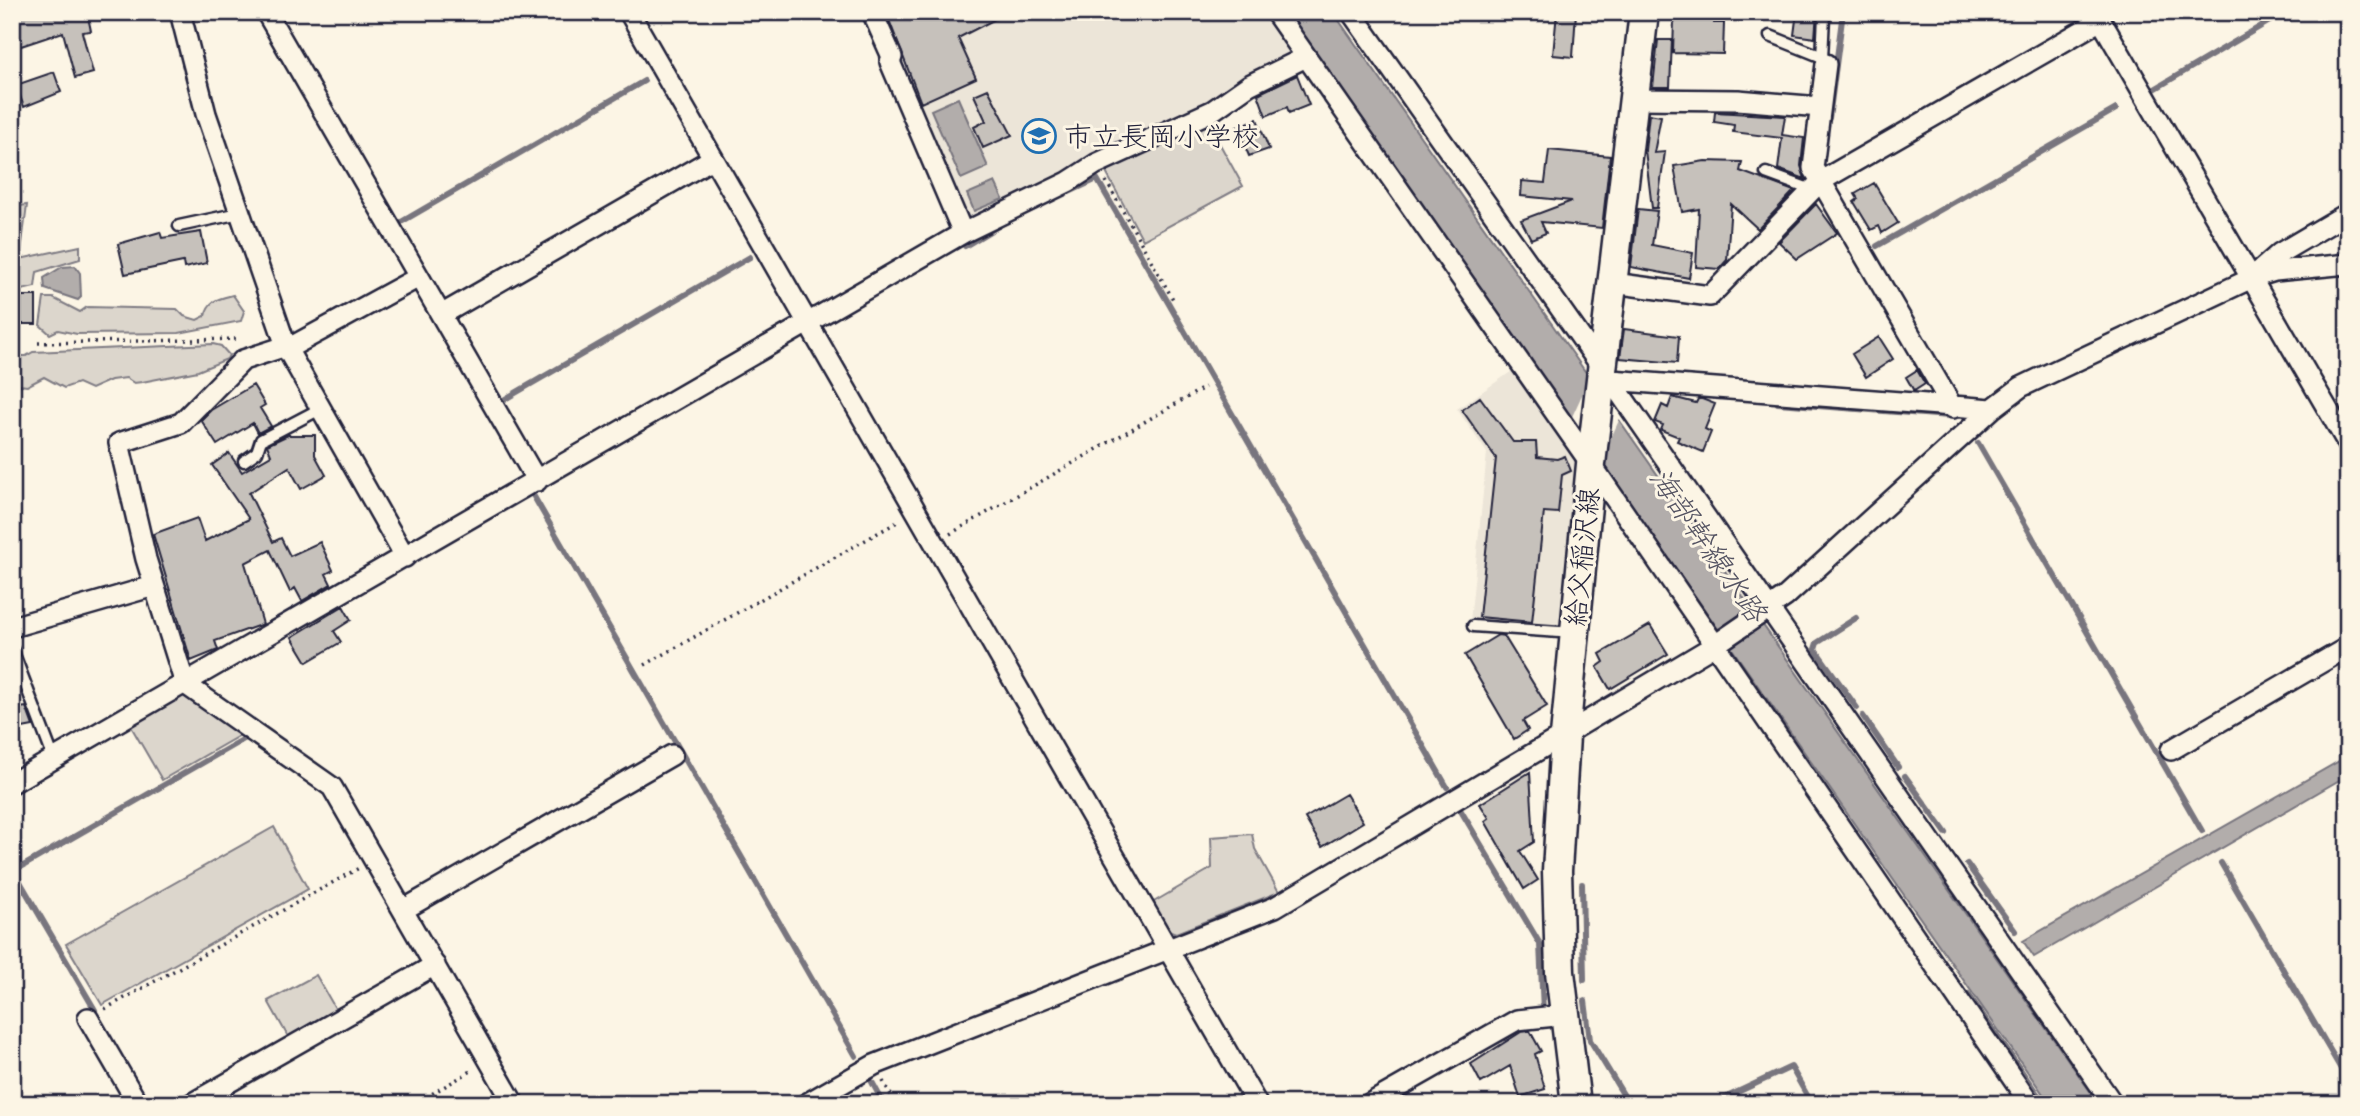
<svg xmlns="http://www.w3.org/2000/svg" width="2360" height="1116" viewBox="0 0 2360 1116" font-family="Caveat,'Klee One',sans-serif">
  <rect width="100%" height="100%" fill="#fcf5e5"/>
  <filter id="ink" filterUnits="userSpaceOnUse"><feTurbulence type="fractalNoise" baseFrequency=".0143" numOctaves="2"/><feDisplacementMap in="SourceGraphic" scale="14" xChannelSelector="R" yChannelSelector="G"/><feConvolveMatrix kernelMatrix="1 2 1 2 8 2 1 2 1" color-interpolation-filters="sRGB"/></filter>
  <g filter="url(#ink)">
    <path fill="#ece5d8" d="M876 12H1264L1295 57 1210 108 968 223Z
      M1515 369 1579 461 1561 629 1470 622 1487 453 1457 409Z"/>
    <path fill="#dcd6cc" stroke="#7f7c84" stroke-width="2" d="M1206 119 1243 186 1143 240 1103 167Z
      M27 205 20 259 80 246V259L37 272 35 287 18 291 12 286V207Z
      M233 295 244 311 241 321 179 333 77 334 58 330 50 334 40 325 44 298H53L80 312 87 307 177 309 184 316 197 320 205 316C209 300 217 299 233 295Z
      M213 344 221 346 229 355 227 359 198 371 142 382 134 383 126 378 111 380 91 389 78 383 64 388 44 377 27 386 12 384V356H26L33 352Z
      M184 695 242 734 162 780 129 723Z
      M274 827 308 889 102 1005 66 944Z
      M1252 834 1255 849 1279 892 1176 933 1168 930 1152 903 1212 868 1211 837Z
      M316 975 339 1015 291 1042 268 1001Z"/>
    <path fill="#b2adab" stroke="#78757e" stroke-width="2" d="M1287 12H1333L2099 1104H2050Z
      M958 98 988 167 961 179 931 110Z
      M995 182 1003 199 974 211 967 194Z
      M75 266 80 273 81 297 78 300 45 289 44 278 62 267Z
      M2348 756V775L2034 957 2023 941Z"/>
    <path fill="#fcf5e5" d="M1592 373 1621 416 1599 464 1570 421Z"/>
    <g fill="none" stroke-linecap="round" stroke-linejoin="round">
      <path stroke="#78757e" stroke-width="6" d="M2153 90 2285 12
        M1829 118 1843 12
        M1069 192 1097 179 1447 787
        M396 225 644 81
        M965 246 1000 225
        M1877 246 2116 109
        M500 402 750 257
        M1778 403 1950 416
        M1978 443 2202 831
        M533 495 856 1056
        M1856 618 1817 643 1815 649 1857 708
        M1863 716 1898 767
        M1905 776 1946 833
        M1461 811 1540 944 1543 1011
        M2221 863 2348 1081
        M1967 864 2015 931
        M23 866 244 739
        M12 868 95 1010
        M1582 884 1584 980
        M1968 994 2044 1104
        M1585 1001 1590 1040 1629 1104
        M872 1082 884 1104
        M1712 1104 1791 1067 1812 1104"/>
    </g>
    <path fill="#c6c1bb" stroke="#22223b" stroke-width="2" d="M23 12H87L91 31 82 32 93 73 75 78 63 32 12 49V16Z
      M886 12H1009L958 38 976 78 921 103Z
      M1557 12H1576L1573 57 1553 55Z
      M1797 12H1817L1815 38 1794 35Z
      M1674 19 1714 20V23H1724L1723 54 1673 53Z
      M1658 40H1672L1670 87H1653Z
      M54 72 61 92 24 107 16 85Z
      M1297 75 1309 105 1289 113 1287 107 1266 116 1258 94Z
      M988 89 1012 135 983 148 974 127 986 121 974 95Z
      M1715 112 1785 116 1782 135 1804 138 1801 166 1805 179 1778 169 1782 138 1733 132 1734 125 1714 122Z
      M1649 114 1661 116 1654 153 1665 152 1657 208H1652L1645 150Z
      M1257 119 1269 149 1249 156 1237 127Z
      M1549 150 1610 156 1602 228 1541 222 1546 233 1531 239 1521 220 1572 201 1521 196 1522 181 1545 183Z
      M1705 161 1742 162 1740 171 1794 191 1758 229 1731 204 1727 260 1719 269 1696 267 1699 209 1682 212 1674 166Z
      M1874 183 1898 223 1882 233 1879 226 1871 230 1854 202 1858 199 1855 194Z
      M1816 204 1837 233 1797 259 1779 242Z
      M1638 209 1657 211 1652 245 1693 253 1689 278 1631 267Z
      M160 232 162 238 201 232 207 263 184 268 183 262 125 274 118 244Z
      M19 296H36V324H18Z
      M1624 329 1679 336 1677 363 1620 358Z
      M1879 337 1893 359 1866 377 1852 354Z
      M1917 370 1925 384 1914 391 1906 377Z
      M253 385 265 405 260 408 271 426 258 433 253 423 217 445 201 420 211 410Z
      M1480 397 1513 442H1536L1537 457 1557 459 1565 456 1571 471 1562 475 1558 513 1544 512 1532 622 1479 617 1496 458 1462 410Z
      M1672 397 1696 403 1698 399H1702L1715 404 1705 429 1711 432 1703 452 1677 441 1679 437 1661 430 1663 425 1655 422 1662 405 1668 408Z
      M288 435H315V455L326 475 301 489 289 467 249 493 273 542 281 538 290 556 320 542 333 570 326 574 331 584 302 601 295 588 290 592 270 550 245 563 263 624 215 641 218 650 191 661 153 534 197 518 205 541 249 519 212 465 229 453 242 472 271 455 267 445Z
      M343 606 351 620 334 631 341 642 307 662 292 637Z
      M1650 625 1668 654 1610 689 1597 667 1604 662 1600 654Z
      M1498 635 1504 636 1547 706 1523 721 1528 730 1514 739 1465 655Z
      M26 707 33 726 12 730V709Z
      M1530 772 1534 842 1520 851 1538 880 1524 889 1485 821 1489 818 1480 804Z
      M1346 794 1363 822 1322 847 1305 818Z
      M1530 1031 1541 1051 1535 1054 1545 1089 1520 1097 1510 1066 1481 1083 1471 1064 1521 1032Z"/>
    <g fill="none" stroke-linecap="round" stroke-linejoin="round">
      <g stroke="#22223b" stroke-width="15">
        <path id="service" d="M1770 36 1820 56
          M1822 59 1824 15
          M1766 173 1812 190
          M179 226 240 213
          M244 461 257 452 261 440 320 409
          M1473 626 1574 633
          M12 649 54 759"/>
      </g>
      <g stroke="#22223b" stroke-width="24">
        <path id="minor" d="M180 12 206 114 287 349 405 557
          M266 12 537 481
          M629 12 1257 1104
          M872 12 892 57 890 62 963 233
          M1275 12 1591 464 2030 1104
          M1351 12 1603 369 2113 1104
          M2096 12 2348 444
          M1633 99 1738 100 1820 107
          M2255 275 2280 253 2348 213
          M1613 283 1710 296 1821 181 1813 168 1826 64
          M441 315 712 159
          M286 346 243 360 181 423 119 443 146 559 185 684 332 787 514 1104
          M287 349 419 277
          M1611 380 1992 409
          M1953 408 1821 181 2101 20
          M12 627 154 586
          M2171 750 2348 647
          M12 783 963 233 1068 182 1096 164 1212 111 1249 85 1306 57
          M403 910 672 755
          M88 1018 138 1104
          M191 1104 435 965
          M806 1104 874 1065 1275 907 1715 645 1785 597 1992 409 2021 387 2252 278 2275 271 2348 264
          M1369 1104 1517 1020 1565 1015"/>
      </g>
      <g stroke="#22223b" stroke-width="33">
        <path id="secondary" d="M1576 1104 1560 972 1557 871 1565 736 1591 464 1644 12"/>
      </g>
      <path stroke="#22223b" stroke-width="3.5" stroke-dasharray="2 5" stroke-linecap="butt" d="M1106 181 1174 301
        M38 343 239 339
        M950 534 1205 387
        M645 665 899 521
        M105 1009 359 868
        M883 1081 896 1104
        M414 1104 473 1070"/>
      <use href="#service" stroke="#fcf5e5" stroke-width="10"/>
      <use href="#minor" stroke="#fcf5e5" stroke-width="19"/>
      <use href="#secondary" stroke="#fcf5e5" stroke-width="28"/>
    </g>
  </g>
  <defs>
    <g id="school-ring" transform="scale(1.75)"><circle r="9.5" fill="#fcf5e5" stroke="#1f6fb2" stroke-width="1.5"/><path d="M0-5L7-2L0 1L-7-2ZM-4 1L0 2.5L4 1V4Q0 6-4 4Z" fill="#1f6fb2"/></g>
  </defs>
  <g fill-rule="evenodd">
    <use href="#school-ring" x="1039" y="136"/>
  </g>
  <g text-anchor="middle" dominant-baseline="central" stroke-width="6" stroke-linejoin="round" paint-order="stroke">
    <g font-size="28" fill="#22223b" stroke="#fcf5e5" text-anchor="start">
      <text x="1064" y="136">市立長岡小学校</text>
    </g>
    <g font-size="28" fill="#22223b" stroke="#fcf5e5">
      <text transform="translate(1582 557) rotate(-84)">給父稲沢線</text>
    </g>
    <g font-size="30" font-style="italic" fill="#545362" stroke="#fcf5e5">
      <text transform="translate(1708 545) rotate(55)">海部幹線水路</text>
    </g>
  </g>
  <rect width="2360" height="1116" fill="none" stroke="#fcf5e5" stroke-width="42"/>
  <rect x="21" y="21" width="2318" height="1074" fill="none" stroke="#22223b" stroke-width="2.5" filter="url(#ink)"/>
</svg>
